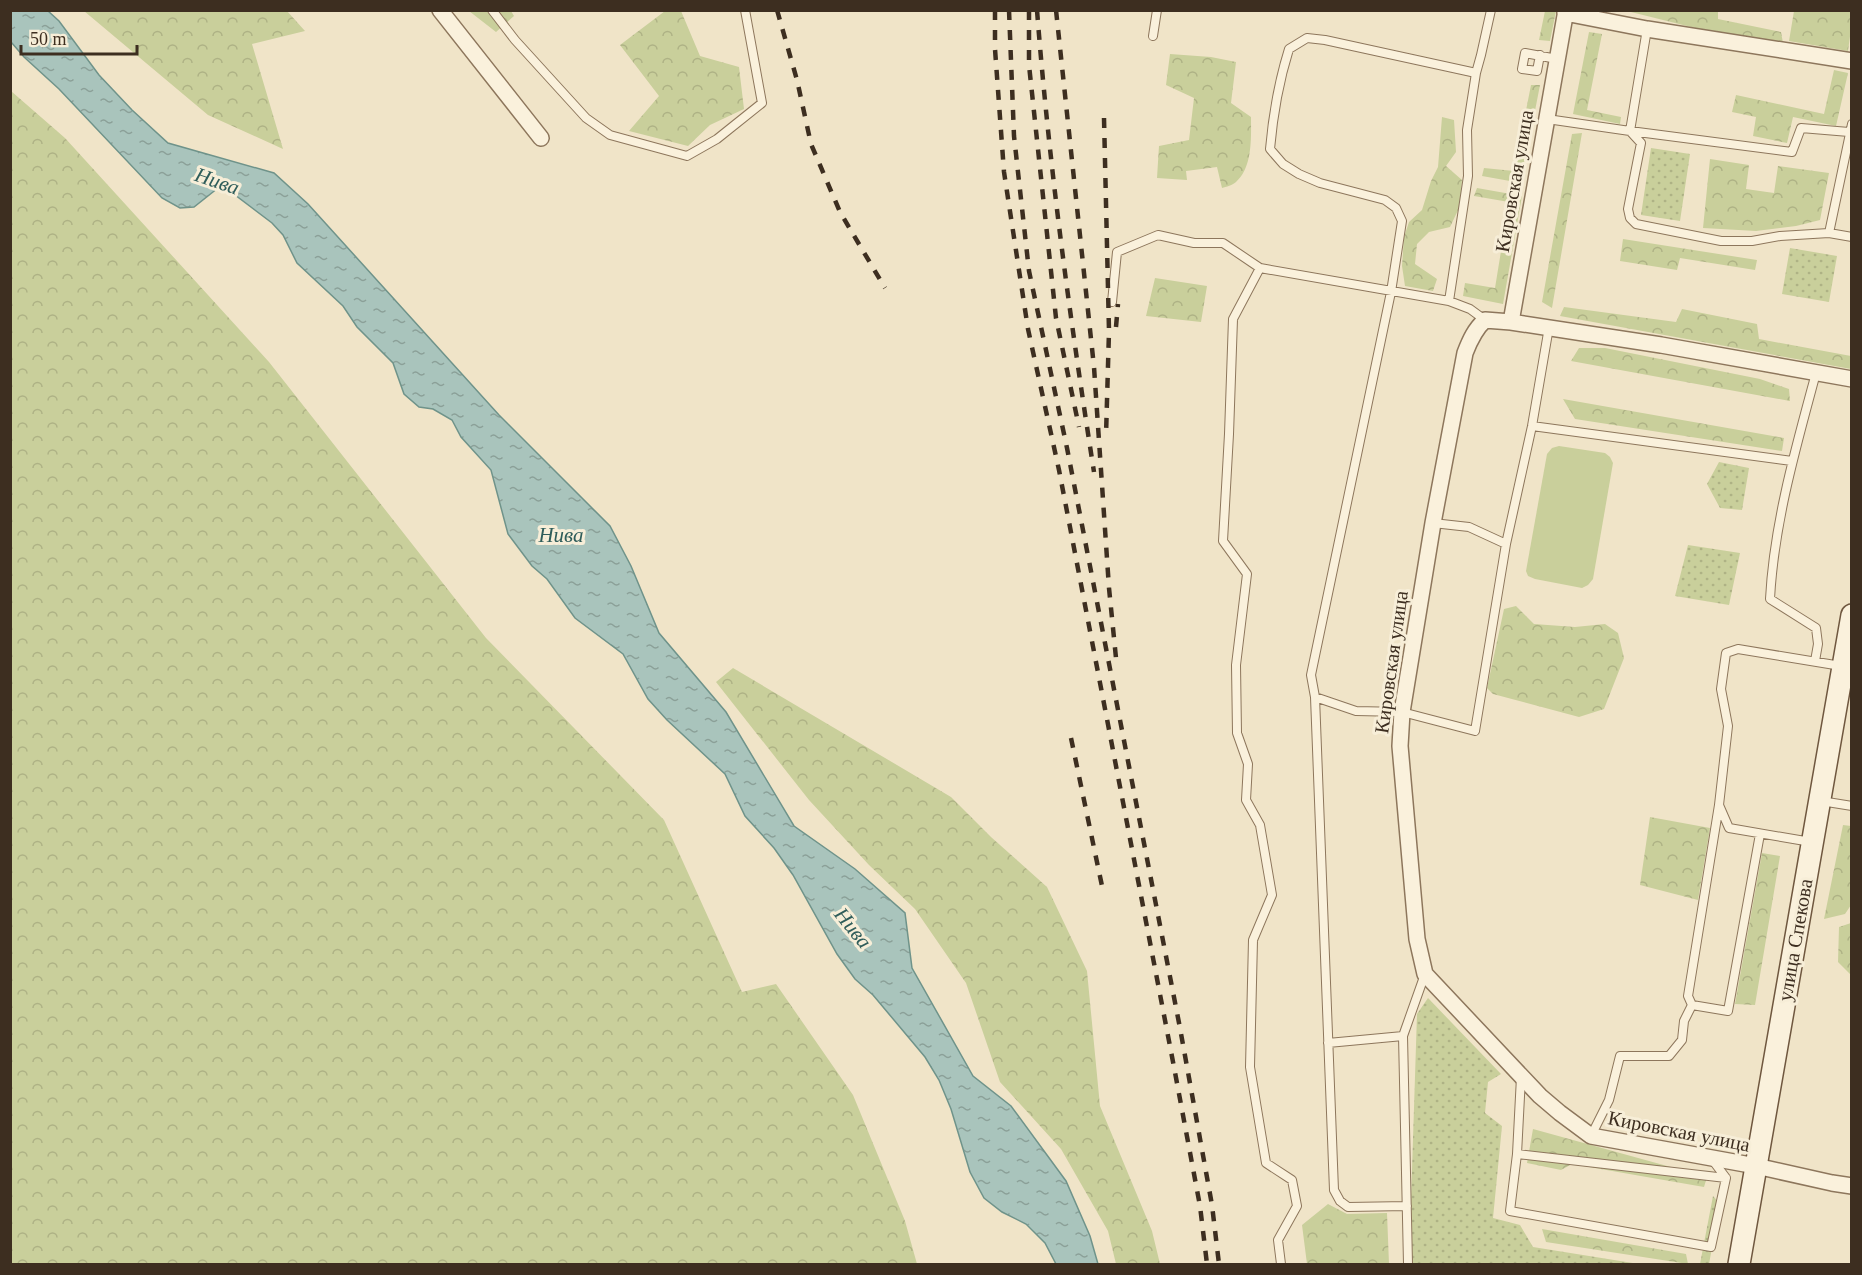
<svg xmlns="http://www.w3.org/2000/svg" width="1862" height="1275" viewBox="0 0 1862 1275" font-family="'Times New Roman',serif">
  <defs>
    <pattern id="grass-dots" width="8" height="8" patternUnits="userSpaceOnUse" patternTransform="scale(1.5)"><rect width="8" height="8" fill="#c9cf9b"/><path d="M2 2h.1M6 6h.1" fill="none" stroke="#aeb285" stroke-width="1.8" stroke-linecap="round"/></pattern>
    <pattern id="forest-crowns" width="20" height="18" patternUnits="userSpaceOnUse" patternTransform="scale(1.5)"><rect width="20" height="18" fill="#c9cf9b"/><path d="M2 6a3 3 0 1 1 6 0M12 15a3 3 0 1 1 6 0" fill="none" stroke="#aeb285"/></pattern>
    <pattern id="water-ripples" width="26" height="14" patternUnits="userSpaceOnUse" patternTransform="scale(1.5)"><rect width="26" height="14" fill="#a9c4bc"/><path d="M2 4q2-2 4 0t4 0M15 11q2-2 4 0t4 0" fill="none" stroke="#8ba098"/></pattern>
  </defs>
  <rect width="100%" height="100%" fill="#f0e4c8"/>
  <path fill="url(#grass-dots)" d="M1651 148 1690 154 1680 221 1641 215Z
    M1790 248 1837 256 1829 302 1782 294Z
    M1719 462 1749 468 1742 510 1720 508 1707 484Z
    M1688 545 1740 553 1729 605 1675 596Z
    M1428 998 1501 1074 1488 1082 1485 1113 1502 1126 1493 1218 1520 1225 1533 1247 1639 1264H1409L1417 1014Z
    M1713 1196 1720 1204 1709 1264H1700Z"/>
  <path fill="url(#forest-crowns)" d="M84 11H287L305 31 252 44 283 149 208 115Z
    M469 11H511L514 16 496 32Z
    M665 11H681L700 56 739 67 744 109 710 125 688 146 629 131 659 96 620 45Z
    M1545 11H1556L1550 41 1539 40Z
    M1627 11H1718V19L1781 32 1783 43 1695 28Z
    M1794 11H1851V29L1848 51 1789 41Z
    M1589 32 1602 34 1587 110 1621 117 1620 124 1573 114Z
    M1170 54 1211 57 1236 62 1231 103 1251 117C1251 137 1253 167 1236 182 1233 185 1226 187 1222 188L1217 167 1186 171 1187 180 1157 178 1159 146 1189 140 1194 98 1166 85Z
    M1834 70 1848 73 1836 126 1793 117 1787 143 1753 136 1756 117 1732 112 1736 95 1824 114Z
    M1531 85H1540L1521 183 1482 176 1484 168 1514 171Z
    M11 91 65 138 269 362 486 638 664 820 742 992 776 984 853 1095 905 1221 917 1264H11Z
    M1442 117 1454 120 1456 152 1446 166 1462 180 1460 206 1450 227 1429 232 1417 244 1415 264 1437 279 1433 291 1405 286 1402 266 1404 237 1409 222 1422 210 1431 181 1438 167Z
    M1582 133 1552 308 1542 302 1572 134Z
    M1710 159 1749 165 1746 189 1774 193 1778 166 1829 173 1820 220 1796 226 1756 231 1703 228Z
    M1477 188 1522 196 1503 304 1463 296 1465 283 1495 288 1509 202 1474 196Z
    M1623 239 1757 260 1755 270 1680 258 1677 270 1620 261Z
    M1155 278 1207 286 1201 322 1146 316Z
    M1564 307 1676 322 1682 309 1757 324 1759 339 1851 356V369L1560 316Z
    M1579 348H1605L1760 379 1789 389 1790 401 1571 361Z
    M1563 399 1784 438 1782 451 1575 419Z
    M1516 606 1534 624 1575 627 1605 624 1618 633 1624 658 1604 709 1579 717 1493 694 1487 688 1504 609Z
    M733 668 951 797 991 837 1047 887 1087 971 1100 1106 1152 1231 1160 1264H1116L1108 1231 1061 1149 1000 1082 966 983 915 909 869 865 809 800 716 682Z
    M1650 817 1710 828 1698 900 1640 885Z
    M1843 825 1851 826V905L1845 914 1824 919Z
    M1762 853 1780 856 1755 1005 1735 1004Z
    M1851 923H1852L1851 975 1838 962 1839 927Z
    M1533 1129 1707 1177 1704 1187 1572 1164 1561 1170 1527 1163Z
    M1328 1204 1347 1214 1387 1213 1389 1264H1307L1302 1225Z
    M1542 1229 1686 1254 1688 1264 1546 1242Z"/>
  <path fill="#c9cf9b" d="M1559 446 1605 453 1610 457 1613 463 1593 579 1588 585 1582 588 1535 579 1528 576 1526 571 1547 454 1552 448Z"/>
  <path fill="url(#water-ripples)" stroke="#6f938a" stroke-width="1.5" d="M10 11H48L59 21 99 75 132 110 168 143 274 173 308 204 499 415 610 526 631 566 659 633 726 712 794 826 855 869 905 913 912 968 973 1076 1011 1106 1066 1181 1090 1236 1098 1264H1056L1045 1243 1026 1224 1002 1212 984 1198 970 1172 951 1109 939 1080 925 1057 873 995 855 979 837 954 793 875 774 848 745 816 725 774 667 720 648 699 623 654 575 618 547 579 532 566 508 534 491 470 461 437 452 420 433 409 419 407 404 394 393 363 357 327 343 306 297 263 283 235 272 223 231 192 218 188 194 207 180 208 162 198 59 89 24 57 11 42Z"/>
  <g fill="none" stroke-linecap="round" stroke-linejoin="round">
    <g stroke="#8d765c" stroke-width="10">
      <path id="lane" d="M492 10 515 40 586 118 610 135 687 156 717 139 762 103 745 10
        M1647 29 1630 131 1792 152 1801 128 1849 132
        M1153 36 1157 10
        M1540 55 1537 71 1522 69 1525 53 1557 59
        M1476 73 1481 55 1491 10
        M1547 119 1630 131 1641 143 1628 209 1630 218 1636 224 1721 241H1752L1780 236 1829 233
        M1852 124 1829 233 1852 237
        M1260 268 1233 319 1229 434 1223 541 1247 574 1236 665 1237 733 1248 764 1246 800 1260 825 1272 895 1253 940 1250 1067 1266 1163 1292 1180 1297 1206 1278 1240 1281 1264
        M1112 302 1117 252 1158 235 1194 243H1223L1260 268 1449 301 1470 309 1485 320
        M1532 426 1792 461
        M1433 523 1469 527 1506 544
        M1815 661 1818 644 1816 628 1770 599C1774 523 1796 447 1816 373
        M1315 697 1311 675 1391 292 1402 221 1396 208 1385 200 1320 183 1299 174 1283 164 1270 149C1273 115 1279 81 1289 49L1307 38 1325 40 1476 73 1467 130 1468 176 1449 301
        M1821 801 1852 806
        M1719 805 1728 726 1721 689 1726 653 1738 649 1841 666
        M1692 1005 1728 1011 1760 834
        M1403 1036 1408 1264
        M1328 1043 1403 1036 1425 974
        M1591 1136 1609 1100 1620 1056H1669L1682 1040 1684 1021 1692 1005 1688 996 1719 805 1729 828 1811 842
        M1517 1154 1521 1077
        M1711 1158 1726 1178 1711 1247 1510 1211 1517 1154 1726 1178
        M1407 1206 1348 1207 1340 1201 1334 1190 1315 697 1356 711 1402 712 1475 731 1506 544 1532 426 1549 327"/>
    </g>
    <g stroke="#8d765c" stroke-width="18">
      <path id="street" d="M440 10 541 138
        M1566 10 1511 322 1485 320C1475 329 1470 340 1465 353L1433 523 1402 712 1400 746 1417 939 1425 974 1540 1096 1560 1113 1591 1136 1756 1166 1832 1183 1852 1186
        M1565 13 1647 29 1852 61
        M1511 322 1661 345 1852 379"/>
    </g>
    <g stroke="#6f573f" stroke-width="24">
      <path id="secondary" d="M1739 1264 1852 615"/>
    </g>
    <use href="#lane" stroke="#faf1dc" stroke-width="8"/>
    <use href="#street" stroke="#faf1dc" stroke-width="15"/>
    <use href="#secondary" stroke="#faf1dc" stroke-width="21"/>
    <path stroke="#3d2e20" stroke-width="4.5" stroke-dasharray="10 10" stroke-linecap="butt" d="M777 10 797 80 811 144 840 212 885 288
      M995 10V49L1004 172 1028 329 1059 470 1174 1067 1200 1206 1207 1264
      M1009 10 1014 136 1029 271 1067 448 1180 1028 1212 1205 1219 1264
      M1029 10V65L1056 318 1079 427
      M1037 10C1049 165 1070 319 1094 472
      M1056 10 1094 367 1109 588 1116 658
      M1104 118 1109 331 1106 436
      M1116 327 1118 304
      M1071 738 1102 886"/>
  </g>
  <g text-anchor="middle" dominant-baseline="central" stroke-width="6" stroke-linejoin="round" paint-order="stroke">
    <g font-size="20" fill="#3d2e20" stroke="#f7eed8">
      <text transform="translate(1514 181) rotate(-80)">Кировская улица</text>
      <text transform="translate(1391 662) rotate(-82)">Кировская улица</text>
      <text transform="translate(1795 940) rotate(-80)">улица Спекова</text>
      <text transform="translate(1679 1131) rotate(11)">Кировская улица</text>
    </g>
    <g font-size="21" font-style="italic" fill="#2f5d5a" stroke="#f7eed8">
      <text transform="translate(217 181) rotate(19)">Нива</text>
      <text x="561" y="535">Нива</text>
      <text transform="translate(853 928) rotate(51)">Нива</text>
    </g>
  </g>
  <rect width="1862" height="1275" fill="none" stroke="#3d2e20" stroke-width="24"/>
  <path d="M21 45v9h116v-9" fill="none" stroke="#3d2e20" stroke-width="3"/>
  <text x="30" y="45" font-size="18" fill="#3d2e20" stroke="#f7eed8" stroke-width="4.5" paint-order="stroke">50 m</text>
</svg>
